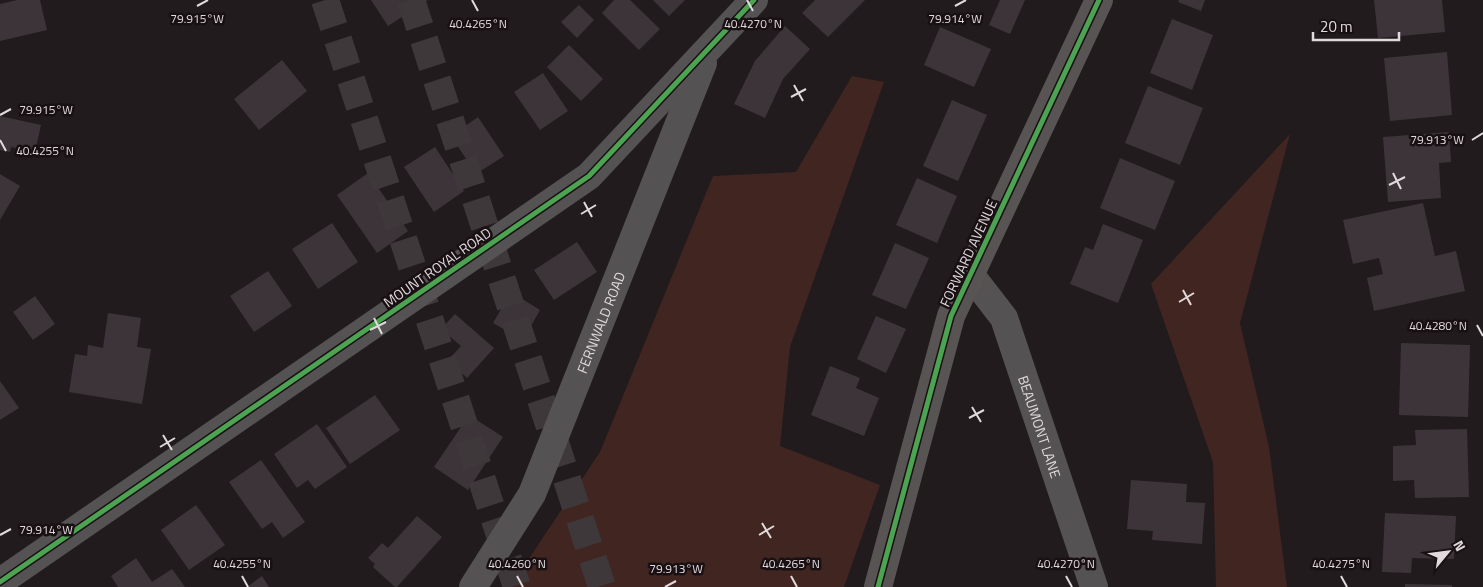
<svg xmlns="http://www.w3.org/2000/svg" width="1483" height="587" viewBox="0 0 1483 587" font-family="'Titillium Web',sans-serif">
  <rect width="100%" height="100%" fill="#211b1d"/>
  <path fill="#412520" d="M852 76 884 82 790 347 780 446 880 485 844 587H510L600 452 713 176 796 172Z
    M1290 134 1240 323 1269 447 1287 587H1216L1213 462 1151 284Z"/>
  <path fill="#3d343a" d="M17 0H40L47 30 0 41V4Z
    M371 0H428L388 26Z
    M614 0H630L660 29 639 50 602 13Z
    M653 0H685L669 16Z
    M815 0H865L828 37 802 13Z
    M1000 0H1025L1010 34 989 25Z
    M1179 0H1205L1201 11 1178 2Z
    M1374 0H1442L1445 32 1378 38Z
    M579 5 594 20 577 38 561 22Z
    M1172 19 1213 35 1192 90 1150 73Z
    M785 26 810 49 783 79 765 118 734 104 755 61Z
    M940 27 991 49 974 87 924 65Z
    M569 45 603 79 581 101 547 67Z
    M1447 52 1452 115 1390 121 1384 58Z
    M282 60 307 91 259 130 234 99Z
    M543 73 568 111 540 130 514 92Z
    M1148 86 1203 108 1180 165 1125 143Z
    M952 100 987 115 958 181 923 166Z
    M0 116 41 125 35 152 11 147 10 152 0 150Z
    M478 117 504 156 476 174 451 136Z
    M1449 132 1451 162 1439 163 1441 198 1388 202 1383 137Z
    M435 147 464 191 434 212 404 167Z
    M1120 158 1175 181 1155 230 1100 208Z
    M368 173 408 231 377 253 337 195Z
    M0 174 20 186 0 220Z
    M917 178 957 196 937 243 896 225Z
    M1423 203 1435 256 1456 251 1465 291 1374 311 1367 278 1383 274 1379 258 1353 264 1343 220Z
    M332 223 358 262 318 289 292 249Z
    M1103 224 1143 240 1118 303 1070 284 1085 247 1093 250Z
    M577 242 597 272 554 300 534 270Z
    M895 243 929 258 906 309 872 295Z
    M268 271 292 306 254 332 230 296Z
    M511 292 540 310 523 340 493 323Z
    M35 296 55 324 33 340 13 312Z
    M108 313 141 318 137 347 151 349 142 404 69 392 75 354 87 356 88 345 103 348Z
    M455 314 494 348 467 378 448 360 461 346 441 329Z
    M876 316 906 329 886 373 857 359Z
    M1401 343 1470 345 1468 417 1399 415Z
    M830 366 860 378 856 388 879 398 864 436 811 415Z
    M0 381 19 408 0 420Z
    M375 395 400 430 350 464 326 428Z
    M469 415 503 437 468 490 434 467Z
    M317 424 347 467 315 489 308 480 297 488 274 454Z
    M1467 429 1469 497 1415 498 1414 480 1393 481V446L1416 445 1415 430Z
    M261 460 305 522 283 538 272 522 262 529 229 482Z
    M1131 480 1187 484 1186 502 1205 503 1202 544 1152 540 1153 531 1127 529Z
    M196 505 225 545 189 570 161 530Z
    M1385 513 1456 516 1454 559 1412 558 1411 573 1382 572Z
    M417 516 442 537 397 587H395L373 567 375 564 368 558 382 543 388 548Z
    M136 558 152 582 172 569 185 587H118L111 576Z
    M262 576 269 587H247Z
    M1405 584 1452 585V587H1405Z"/>
  <g fill="none" stroke-linecap="round" stroke-linejoin="round">
    <path stroke="#3e383a" stroke-width="28" stroke-dasharray="28 14" stroke-linecap="butt" d="M325 0 517 587
      M411 0 602 587"/>
    <g stroke="#555253" stroke-width="28">
      <path id="s1" d="M970 274 1004 318 1094 587"/>
      <path d="M0 582 589 176 754 0"/>
      <path id="s2" d="M473 587 532 494 703 63"/>
    </g>
    <path stroke="#585454" stroke-width="28" d="M878 587 951 316 1099 0"/>
    <g stroke="#191013" stroke-width="8">
      <path id="cycleway" d="M0 582 589 176 754 0
        M878 587 951 316 1099 0"/>
    </g>
    <use href="#cycleway" stroke="#4ca352" stroke-width="5"/>
  </g>
  <path fill="none" stroke="#e1dadc" stroke-width="2" d="M472 0 478 11M747 0 753 11M197 6 208 0M955 6 966 0M794 85 803 101M791 97 806 89M0 115 11 109M0 140 6 151M1472 140 1483 133M1393 173 1401 189M1389 185 1405 177M584 202 592 217M581 214 596 205M1183 290 1191 305M1179 302 1194 293M374 318 382 334M1477 325 1483 336M370 330 386 322M972 407 981 422M969 418 984 410M163 435 172 450M160 447 175 438M762 523 771 538M0 535 11 529M759 535 774 526M242 576 248 587M517 576 523 587M791 576 797 587M1066 576 1072 587M1341 576 1347 587M665 587 676 581"/>
  <g text-anchor="middle" dominant-baseline="central" stroke-width="5" stroke-linejoin="round" paint-order="stroke">
    <g font-size="14" fill="#e1dadc" stroke="#191013">
      <text transform="translate(968 253) rotate(-65)">FORWARD AVENUE</text>
      <text transform="translate(437 267) rotate(-35)">MOUNT ROYAL ROAD</text>
      <text stroke="none"><textPath href="#s2" startOffset="295">FERNWALD ROAD</textPath></text>
      <text stroke="none"><textPath href="#s1" startOffset="170">BEAUMONT LANE</textPath></text>
    </g>
  </g>
  <g font-size="12" text-anchor="middle" fill="#e1dadc" stroke="#191013" stroke-width="5" stroke-linejoin="round" paint-order="stroke">
    <text x="197" y="23">79.915°W</text>
    <text x="955" y="23">79.914°W</text>
    <text x="478" y="28">40.4265°N</text>
    <text x="753" y="28">40.4270°N</text>
    <text x="46" y="114">79.915°W</text>
    <text x="1437" y="144">79.913°W</text>
    <text x="45" y="155">40.4255°N</text>
    <text x="1438" y="330">40.4280°N</text>
    <text x="46" y="534">79.914°W</text>
    <text x="242" y="568">40.4255°N</text>
    <text x="517" y="568">40.4260°N</text>
    <text x="791" y="568">40.4265°N</text>
    <text x="1066" y="568">40.4270°N</text>
    <text x="1341" y="568">40.4275°N</text>
    <text x="676" y="573">79.913°W</text>
  </g>
  <g transform="translate(1448 552) rotate(61)" stroke="#191013" stroke-width="4" paint-order="stroke">
  <path d="M0-4L9 19L0 12L-9 19Z" fill="#e1dadc"/>
  <text y="-8" font-size="14" font-weight="bold" text-anchor="middle" fill="#e1dadc">N</text>
  </g>
  <path d="M1313 32v8h86v-8" fill="none" stroke="#e1dadc" stroke-width="2.5"/>
  <text x="1320" y="32" font-size="15" fill="#e1dadc" stroke="#191013" stroke-width="4" paint-order="stroke">20 m</text>
</svg>
